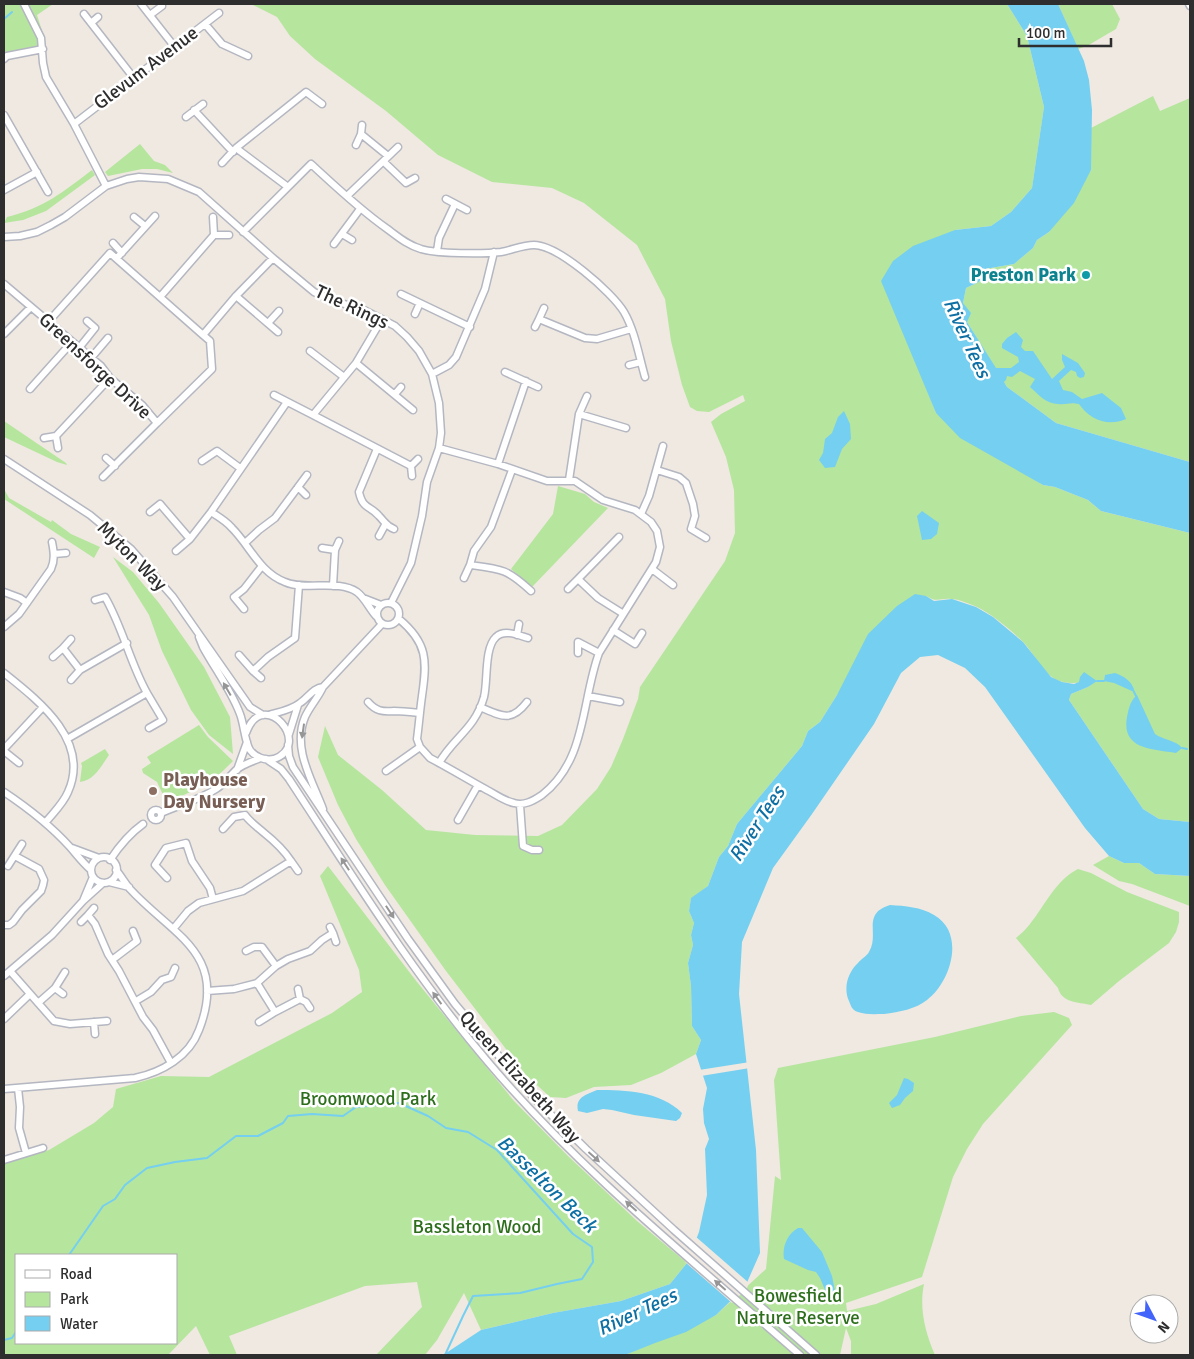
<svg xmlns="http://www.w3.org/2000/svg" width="1194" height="1359" viewBox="0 0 1194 1359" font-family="Signika,sans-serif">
  <rect width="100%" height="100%" fill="#efe9e1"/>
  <path fill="#b6e59e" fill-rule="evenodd" d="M4 4H53L37 15 45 40V51L4 56Z
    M251 4H1007L1027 36 1044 107 1032 188 1011 212 991 226 955 230 912 352 936 413 1022 472 1043 485 1055 487 1088 500 1101 511 1190 533V822L1159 819 1143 809 1069 700 1071 694 1088 687 1097 680C1085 681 1074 685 1063 682 1044 678 1036 655 1023 642 1010 629 993 615 977 607 970 604 959 599 951 599 940 598 937 603 926 596L837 695 820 722 808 731 802 746 737 824 728 846 719 857 708 886 691 899 689 911 694 923 691 935 693 945 688 963 691 986 692 1026 701 1040 696 1054 661 1073 631 1085 594 1087 566 1098 550 1097 526 1075 446 971 385 885 356 839 338 805 318 757 325 726 338 755 382 790 426 830 475 835 538 836 562 825 597 789 611 767 623 739 638 699 640 687 725 561 735 533 734 490 726 457 711 422 721 414 745 401 743 395 709 412 697 411 690 407 682 385 671 341 665 299 637 245 584 203 552 188 492 182 438 155 386 111 315 59 290 36 277 17Z
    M1058 4H1112L1120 19 1116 29 1087 46 1078 49Z
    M1153 96 1160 111 1190 98V462L1056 423 1007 387 967 322 963 303 966 288 979 282 985 269 1014 264 1033 248 1037 240 1049 232 1091 170V128Z
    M140 144 154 161 165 165 173 173 157 169H142L108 176 105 172Z
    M92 170 95 175 46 211 23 220 4 223 7 217C44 208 63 192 92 170Z
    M4 421 66 463 67 465 57 462 4 437Z
    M558 486 585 494 594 502 608 508 532 587 511 569 553 514Z
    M4 489 9 498 51 522 52 520 71 534 100 547 94 558 4 499Z
    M113 557 133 572 159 603 204 667 230 717 233 754 209 735 191 710 162 651 149 615Z
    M199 725 208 737 233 761C212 783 195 792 166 801L157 782 143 773 142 769 151 763 147 757Z
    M105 749 109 755C101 766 95 780 80 782L82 766 81 763Z
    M1109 856 1124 863H1139L1155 874 1190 876V906L1132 884 1119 881 1093 865Z
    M328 866 417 982 514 1101 568 1156 637 1221 687 1263 670 1284 621 1301 553 1313 481 1330 464 1293 437 1340 425 1355H376L422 1307 417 1282 365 1286 229 1336 237 1355H210L196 1326 168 1355H4V1163L49 1150 94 1123 113 1107 116 1089 161 1076 209 1077 332 1013 362 992 359 970 320 876ZM16 1255H176V1343H16Z
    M1078 869 1091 873 1127 892 1179 912V922L1176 932 1169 943 1119 981 1091 1005C1078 1002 1062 1003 1058 988L1016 938C1021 934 1026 929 1030 924 1045 905 1056 880 1078 869Z
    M1054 1012 1069 1018 1072 1025 983 1124 967 1149 953 1177 922 1277 846 1303 847 1311 876 1304 924 1284C919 1308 925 1332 935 1355H851V1341L846 1328 840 1355H625L716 1315 766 1269 775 1176 781 1180 774 1080 778 1068 935 1037 1021 1016Z"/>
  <path fill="#75cff0" d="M1007 4H1058L1084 61 1089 80 1092 110 1091 170 1074 203 1049 232 1037 240 1033 248 1014 264 985 269 979 282 966 288 963 303 971 313 967 322 996 368H1011L1019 362 1018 357 1002 348V344L1007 338 1016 332 1023 340 1021 347 1025 351H1033L1052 379 1065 367 1062 360V354L1078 363 1085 373 1084 377 1080 378 1077 376 1076 372 1071 370 1059 381 1063 390 1072 392 1082 399 1102 393 1121 408 1126 419C1108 427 1090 420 1079 404 1069 402 1067 405 1058 404 1046 404 1038 394 1030 387L1035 379 1020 371 1012 377 1007 376 1006 380 1004 382 1007 387 1056 423 1190 462V533L1101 511 1088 500 1055 487 1043 485 960 438 936 413 881 281 893 261 913 246 955 230 991 226 1011 212 1032 188 1044 107 1027 36Z
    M844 411 850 424 851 439 842 449 835 467 825 468 819 460 823 453 825 439 832 433 838 417Z
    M922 511 939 523 937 534 931 539 922 540 917 516Z
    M915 594 926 596 934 601 952 599 976 607 993 617 1023 642 1051 677 1062 682 1074 684 1079 682 1080 677 1084 672 1097 681 1088 687 1071 694 1069 700 1143 809 1159 819 1190 822V876L1155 874 1139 863H1124L1109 856 1085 828 985 687 965 668 938 655 920 657 901 673 874 724 812 814 773 868 742 942 739 994 756 1150 760 1253 745 1287 716 1315 686 1332 655 1343 625 1355H443L481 1330 553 1313 621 1301 670 1284 687 1263 699 1232 707 1195 705 1149 709 1139 704 1123 703 1109 707 1088 696 1054 701 1040 692 1026 691 986 688 963 693 945 691 935 694 923 689 911 691 898 708 886 719 857 728 846 737 824 802 746 808 731 820 722 837 695 868 634 897 606Z
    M1115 673C1124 676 1131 681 1134 689L1132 691 1114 683 1104 681 1105 675Z
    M1137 695 1155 734C1163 740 1176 740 1182 748L1176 753C1153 749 1121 750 1127 717 1129 708 1130 701 1137 695Z
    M890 905C905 906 921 907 934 915 966 933 951 982 927 1000 916 1009 899 1012 884 1014 876 1014 866 1015 858 1012 852 1010 851 1006 849 1001 843 988 848 972 858 963 861 959 867 956 869 952 880 934 861 914 890 905Z
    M904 1078 908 1079 914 1083 913 1091 905 1098 900 1105 892 1108 889 1103 897 1095Z
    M597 1090C626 1090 660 1091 682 1113L680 1118 676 1121 634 1115 612 1110 603 1109 587 1113 578 1111C575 1097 586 1095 597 1090Z
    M798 1228H802L822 1252 832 1276 835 1291 828 1297 820 1278 816 1272 808 1270 784 1259C782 1247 787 1234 798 1228Z"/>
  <path fill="#efe9e1" d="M750 1062V1068L701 1076 699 1070Z
    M695 1236 749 1283 747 1288 732 1303 685 1262Z"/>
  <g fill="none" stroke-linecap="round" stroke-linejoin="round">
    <path stroke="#75cff0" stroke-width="2" d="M4 19 12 12
      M1097 681H1104
      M1133 690 1136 696
      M1182 748 1187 749
      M69 1255 103 1206 115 1199 125 1185 147 1168 175 1162 207 1158 236 1136H258L283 1123 288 1116 312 1114 343 1116 356 1107 399 1103 428 1116 446 1128 468 1132 497 1150 573 1234 592 1247 593 1262 582 1279 557 1284 520 1293 473 1296 463 1316 445 1355
      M4 1340 12 1338 16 1332"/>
    <g stroke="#b4b7c1" stroke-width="9">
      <path id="minor" d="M24 4 41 38 43 63 46 77 74 124 106 186
        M141 4 174 46
        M1189 4 1190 6
        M84 14 133 77
        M150 15 162 6
        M91 23 98 17
        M205 24 222 44 248 56
        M4 59 7 56 43 49
        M194 110 233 152
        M4 115 48 192
        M186 117 203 104
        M74 124 219 13
        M362 125 361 134 388 156
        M356 145 361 134
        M384 162 406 183 415 178
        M222 163 234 150
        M288 187 236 148 306 92 322 104
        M4 190 37 172
        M347 196 398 147
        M446 199 467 210
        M134 217 145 226
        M243 232 311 164C335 186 359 209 386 228 397 236 407 245 421 249 437 254 484 254 501 252 512 250 523 245 534 245 558 245 612 292 624 312 635 331 639 356 645 377
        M342 234 352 240
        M214 235H229
        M4 237 20 236 37 232 51 225 65 217 106 186 127 179 139 177 168 179 199 192 273 258 314 292 328 299 364 310 395 326 407 337 419 351 432 374 439 403 441 433 439 448 427 482 422 516 411 563 391 603
        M113 243 122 253
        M334 244 360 209
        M437 251 439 238 455 204
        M117 258 155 216
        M4 284 101 366 110 378 142 405 157 423 212 369 210 341 203 335 236 296 273 258
        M401 294 470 327
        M236 296 278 332
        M160 297 214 235 213 217
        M415 314 420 303
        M539 319 544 308
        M49 321 110 253 203 335
        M268 323 279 311
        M535 327 539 319 585 338 597 339 631 329
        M4 334 31 307
        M79 348 95 328 87 321
        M310 351 344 377
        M91 358 108 338
        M356 363 413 410
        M629 365 641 362
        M505 372 538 387
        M432 374 449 365 456 357 485 289 494 252
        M30 389 72 342
        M395 394 401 387
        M274 395 313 415 356 363 382 319
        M579 414 626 428
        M313 415 411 466 412 476
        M44 438 56 436
        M58 448 56 436 110 378
        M377 449 359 492C363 510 370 505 379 516 385 522 386 526 394 529
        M106 458 115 466
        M4 459 90 515 131 549 173 597 250 707 263 715
        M202 461 217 451 240 468
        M498 464 526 381
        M411 466 418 459
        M512 470 491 527 474 551 470 565C502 569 507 569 531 591
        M657 470 679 477 686 483 693 504 695 516 691 529 706 538
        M103 477 157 423
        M569 480 579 414 587 396
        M298 487 306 495
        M150 512 160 504 190 539
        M211 512C219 517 226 521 232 528 250 546 260 573 285 582 306 591 338 579 357 592 365 598 369 608 376 616
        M641 514 649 496 663 446
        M379 536 385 525
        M245 543 259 530 275 518 307 475
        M322 548 335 550
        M176 551 190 539 211 512 287 402
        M54 554 66 553
        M652 569 673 585
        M464 578 470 565
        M578 579 619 537
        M333 586 335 550 339 541
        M568 589 578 579 598 598 622 613
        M4 592 20 598 27 603
        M363 598 381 605
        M377 614a11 11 0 1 1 22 0a11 11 0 1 1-22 0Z
        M244 609 234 597 244 589 262 566
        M399 619C428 643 427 661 422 696 420 710 419 724 417 739L420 747 430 758C449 768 467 779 487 790 495 794 504 801 514 803 524 806 533 801 542 795 587 760 581 702 599 653L656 562 660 547 657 531 651 522 635 510 603 500 575 481H547L498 464 439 448
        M4 627 19 614 51 569C55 560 54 552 52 542
        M613 630 635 644 642 633
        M517 635 519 624
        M199 637 203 647C215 669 231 690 240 714 244 724 245 743 250 750 255 757 265 761 274 759 314 745 263 685 246 733
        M71 639 63 648 80 670
        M578 653V642L599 653
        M239 655 253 671 268 657 295 638 299 585
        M53 657 63 648
        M253 671 261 678
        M4 673C39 701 91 741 68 792 63 804 53 813 45 823
        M71 680 80 670 127 643
        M323 687C318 698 310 706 305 717 292 748 312 780 323 809
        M147 693 163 720 149 728
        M588 696 620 702
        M368 702C376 711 382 712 394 711 403 711 411 712 420 713
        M480 707C501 716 511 723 527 702
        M269 715C279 712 291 710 300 703 308 698 313 688 323 687L382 624
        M289 734 298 705
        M67 739 147 693C130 663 123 628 105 597L95 600
        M288 745 289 756 293 767 408 939 455 1004 536 1100 586 1149 674 1230 816 1355
        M4 749 43 707
        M4 751 19 763
        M266 759 281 769 289 779C352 875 413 974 488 1062 580 1171 693 1261 800 1355
        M439 763C454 737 475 729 484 697 488 681 484 648 496 637 504 629 518 635 528 638
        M237 770 247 742
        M386 771 420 747
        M4 792C28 808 51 826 70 847 77 855 83 863 91 870
        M520 805 523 846 532 850H539
        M151 815a5 5 0 1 1 10 0a5 5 0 1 1-10 0Z
        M161 813C179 805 199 800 216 789 224 784 229 777 236 770 243 764 253 761 261 758
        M458 820 478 785
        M72 848 99 858
        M91 870a13 13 0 1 1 26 0a13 13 0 1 1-26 0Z
        M110 860C120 845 129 834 143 824
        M291 861 298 871
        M8 866 22 844
        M167 878 155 865 166 848 186 843 192 861 210 888 213 899
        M109 882 129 887
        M83 901 93 877
        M94 908 88 915 95 924 108 954 119 971 143 1017 153 1030 171 1063
        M81 922 88 915
        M4 925H9L13 922 22 910 41 891 43 885 44 880 39 869 15 856
        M174 928 188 911 199 903 243 891 291 861C284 850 273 840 263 832 256 826 250 822 245 815L234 817 223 829
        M333 933 336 942
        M246 951 254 947H262L276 966
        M112 960 137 941 133 931
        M10 971 54 1021 70 1024 107 1021
        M4 976 52 935 83 901 103 883
        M257 983 275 1012 300 999 306 1002 310 1008
        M55 988 63 994
        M298 989 300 999
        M207 991 234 989 257 983 276 966 288 959 310 951 322 940 333 933 330 927
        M136 1001 151 992 162 980 171 977 175 968
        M38 1003 55 988 65 972
        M4 1019 30 994
        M94 1022 95 1034
        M259 1022 275 1012
        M18 1088 20 1107 19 1128 26 1153
        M4 1089 135 1078C162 1072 189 1057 199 1030 229 953 172 935 130 889 125 883 121 876 116 870
        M4 1160 43 1148"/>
    </g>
    <use href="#minor" stroke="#fff" stroke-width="6"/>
  </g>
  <defs><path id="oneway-solid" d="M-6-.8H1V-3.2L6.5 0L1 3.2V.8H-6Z" transform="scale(1.25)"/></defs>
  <g fill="#969696">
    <use href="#oneway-solid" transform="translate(227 689) rotate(-120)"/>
    <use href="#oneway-solid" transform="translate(303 731) rotate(98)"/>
    <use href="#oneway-solid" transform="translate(345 864) rotate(-123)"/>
    <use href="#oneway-solid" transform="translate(390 912) rotate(57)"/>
    <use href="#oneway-solid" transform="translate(437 998) rotate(-126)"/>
    <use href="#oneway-solid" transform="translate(594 1157) rotate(42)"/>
    <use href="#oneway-solid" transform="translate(631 1206) rotate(-138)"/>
    <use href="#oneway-solid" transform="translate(720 1285) rotate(-139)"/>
  </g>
  <circle fill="#0f9aa8" stroke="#fff" stroke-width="2" cx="1086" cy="275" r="5"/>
  <circle fill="#8d6e63" stroke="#fff" stroke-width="2" cx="153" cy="791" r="5"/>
  <g text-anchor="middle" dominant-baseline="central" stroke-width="5" stroke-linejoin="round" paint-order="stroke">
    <g font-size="19" fill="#2e2e2e" stroke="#fff">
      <text transform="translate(146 68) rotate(-37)">Glevum Avenue</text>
      <text transform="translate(352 307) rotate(25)">The Rings</text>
      <text transform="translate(95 366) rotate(43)">Greensforge Drive</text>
      <text transform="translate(132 556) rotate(45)">Myton Way</text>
      <text transform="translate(520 1077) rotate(48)">Queen Elizabeth Way</text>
    </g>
    <g font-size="19" font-weight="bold" fill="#0d838f" stroke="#fff" text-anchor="end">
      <text x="1076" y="275">Preston Park</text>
    </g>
    <g font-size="19" font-weight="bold" fill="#785e54" stroke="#fff" text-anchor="start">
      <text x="163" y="780">Playhouse<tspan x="163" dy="22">Day Nursery</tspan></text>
    </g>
    <g font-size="19" fill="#2c6e1b" stroke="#fff">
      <text x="368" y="1099">Broomwood Park</text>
      <text x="477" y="1227">Bassleton Wood</text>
      <text x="798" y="1296">Bowesfield<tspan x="798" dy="22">Nature Reserve</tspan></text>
    </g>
    <g font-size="20" font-style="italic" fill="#0d6fa3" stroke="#fff">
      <text transform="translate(967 338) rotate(65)">River Tees</text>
      <text transform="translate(757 824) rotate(-57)">River Tees</text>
      <text transform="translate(547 1184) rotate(44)">Basselton Beck</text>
      <text transform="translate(637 1312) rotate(-25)">River Tees</text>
    </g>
  </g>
  <rect width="1194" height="1359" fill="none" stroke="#2e2e2e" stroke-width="10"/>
  <rect x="15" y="1254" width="162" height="90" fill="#ffffff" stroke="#ababab"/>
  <rect x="25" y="1270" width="25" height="8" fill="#ffffff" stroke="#ababab"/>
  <text x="60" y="1279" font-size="15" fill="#2e2e2e">Road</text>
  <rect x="25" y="1292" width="25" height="15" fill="#b6e59e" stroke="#ababab"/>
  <text x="60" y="1304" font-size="15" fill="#2e2e2e">Park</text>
  <rect x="25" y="1316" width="25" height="15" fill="#75cff0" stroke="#ababab"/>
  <text x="60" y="1329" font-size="15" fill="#2e2e2e">Water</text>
  <g transform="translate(1154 1319) rotate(131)"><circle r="24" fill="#ffffff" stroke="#ababab"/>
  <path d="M0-4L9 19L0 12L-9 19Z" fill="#4264fb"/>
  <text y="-8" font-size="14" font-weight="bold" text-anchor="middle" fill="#2e2e2e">N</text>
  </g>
  <path d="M1019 38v8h92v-8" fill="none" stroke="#2e2e2e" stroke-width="2.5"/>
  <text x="1026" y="38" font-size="15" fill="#2e2e2e" stroke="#ffffff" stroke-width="4" paint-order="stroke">100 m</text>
</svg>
